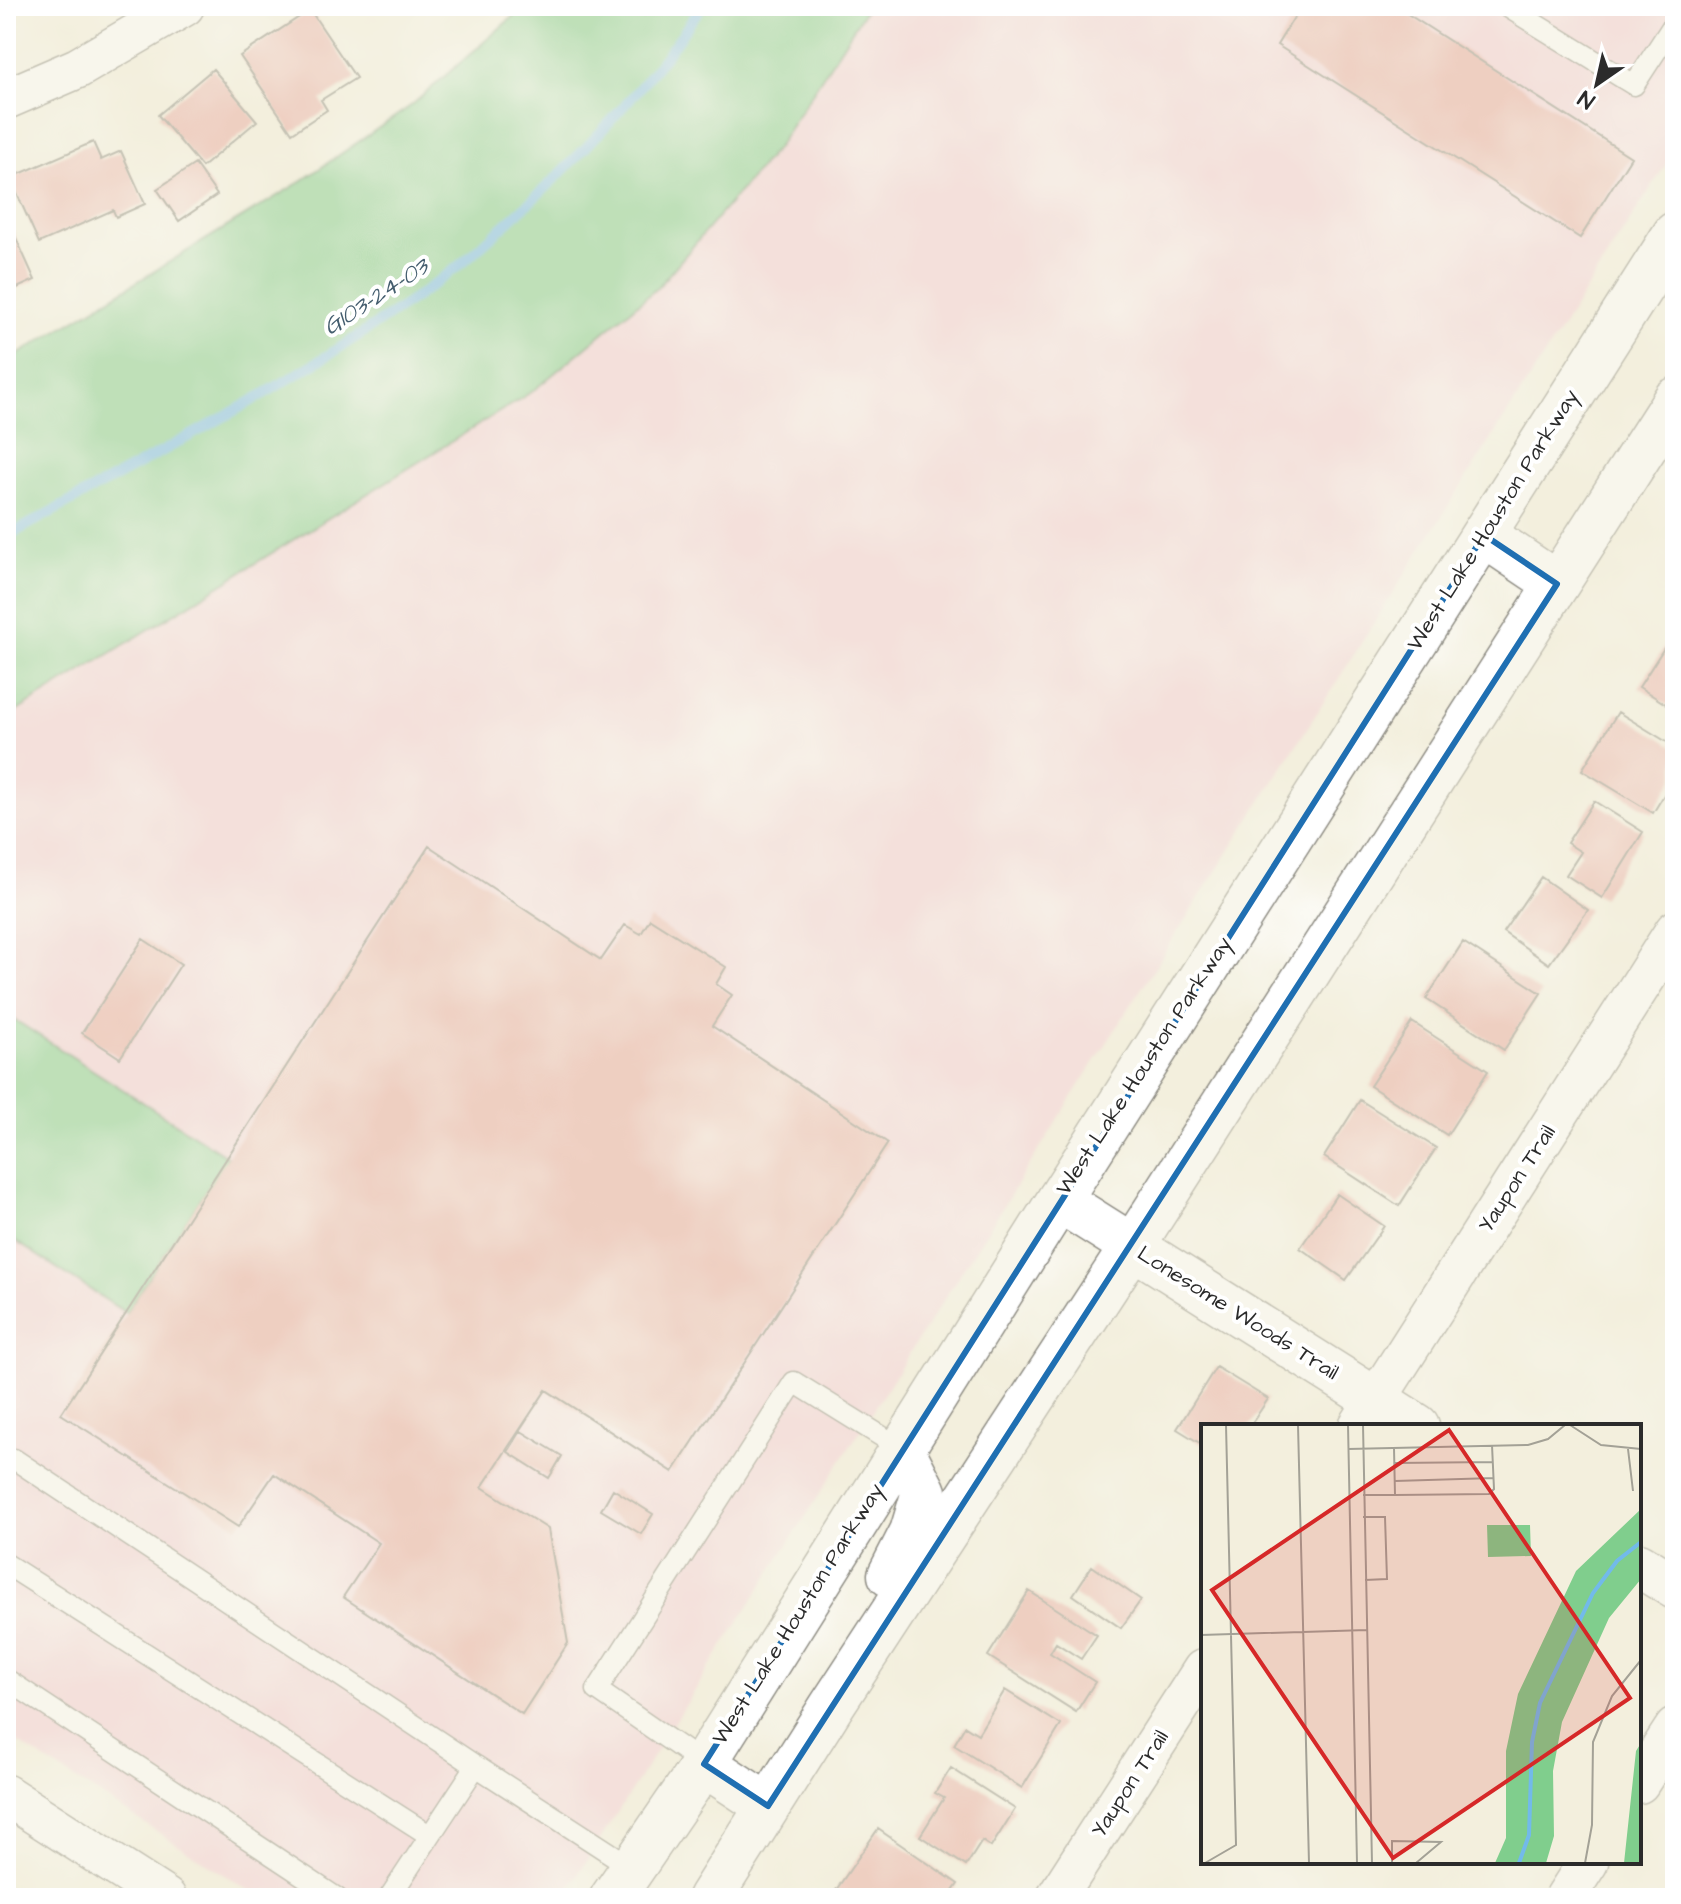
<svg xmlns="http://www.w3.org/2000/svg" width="1681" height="1904" viewBox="0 0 1681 1904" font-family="'Architects Daughter',sans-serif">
  <rect width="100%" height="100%" fill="#fff"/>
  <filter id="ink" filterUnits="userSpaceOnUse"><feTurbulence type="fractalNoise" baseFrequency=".0125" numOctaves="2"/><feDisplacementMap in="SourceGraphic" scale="16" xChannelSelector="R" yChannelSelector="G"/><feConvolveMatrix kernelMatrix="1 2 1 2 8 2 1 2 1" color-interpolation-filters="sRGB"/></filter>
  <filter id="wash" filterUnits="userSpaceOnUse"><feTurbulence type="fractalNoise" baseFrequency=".006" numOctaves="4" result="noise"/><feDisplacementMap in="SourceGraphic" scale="32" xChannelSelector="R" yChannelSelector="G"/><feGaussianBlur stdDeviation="1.8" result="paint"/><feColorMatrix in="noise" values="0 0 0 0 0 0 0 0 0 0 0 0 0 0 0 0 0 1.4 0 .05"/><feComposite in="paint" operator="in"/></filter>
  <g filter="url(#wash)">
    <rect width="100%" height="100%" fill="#f3efdd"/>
    <path fill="#f5cfd9" d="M868 6H1675V150L563 1898H261L6 1735V718L533 391 658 287 776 149Z"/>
    <path fill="#80ce8d" stroke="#567c5c" stroke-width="2" d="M525 6H868L776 149 658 287 533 391 6 718V362L300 182 412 105Z
      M15 1020 228 1157 126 1313 6 1235V1034Z"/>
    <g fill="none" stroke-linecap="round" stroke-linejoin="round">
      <path stroke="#72baea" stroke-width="10" d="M6 537C156 454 310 376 448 274 466 261 482 245 499 230 575 164 644 90 702 6"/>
    </g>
    <g id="blocks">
      <path fill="#e9a9a1" d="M1301 6H1395L1631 157 1580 238 1277 45Z
        M310 10 356 78 321 100 327 110 292 133 240 56Z
        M213 69 257 121 202 167 158 115Z
        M93 142 101 160 121 151 145 204 116 217 113 210 39 243 10 178Z
        M195 164 217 195 179 221 157 189Z
        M6 216 35 280 6 293Z
        M1675 631V710L1639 687Z
        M1618 712 1675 747V777L1653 813 1582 770Z
        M1594 801 1643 832 1602 898 1566 875 1581 852 1567 843Z
        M429 846 601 960 625 925 641 934 650 919 726 967 716 984 732 995 712 1026 888 1143 673 1472 546 1390 482 1487 548 1529 568 1643 522 1714 343 1597 379 1543 274 1474 238 1527 61 1414Z
        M1541 877 1588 910 1549 964 1503 932Z
        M143 939 181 964 120 1058 82 1033Z
        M1463 942 1541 993 1504 1050 1426 999Z
        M1412 1022 1488 1071 1447 1135 1370 1086Z
        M1360 1100 1436 1148 1399 1206 1324 1157Z
        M1337 1194 1384 1226 1346 1280 1300 1248Z
        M1216 1367 1268 1399 1250 1426H1203V1445L1177 1429Z
        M521 1431 562 1456 549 1478 508 1452Z
        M613 1489 653 1514 641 1534 601 1510Z
        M1092 1566 1141 1600 1121 1628 1073 1595Z
        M1029 1591 1097 1635 1081 1659 1056 1643 1050 1653 1095 1682 1076 1712 988 1656Z
        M1005 1690 1061 1725 1022 1788 954 1745 965 1726 978 1734Z
        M951 1768 1015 1809 991 1847 982 1841 966 1866 920 1836 944 1798 935 1793Z
        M878 1829 958 1884 948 1898H841L834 1893Z"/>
    </g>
  </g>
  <g filter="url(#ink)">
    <use href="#blocks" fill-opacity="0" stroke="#8f8d84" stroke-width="2"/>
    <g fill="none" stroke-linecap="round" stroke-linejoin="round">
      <g stroke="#8f8d84" stroke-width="23">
        <path id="lane" d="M1506 6 1634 85 1675 22
          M6 1459H14L476 1766 389 1898
          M6 1564 429 1835
          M6 1679 337 1898
          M704 1764 597 1690 794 1382 902 1449
          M476 1766 633 1868"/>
      </g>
      <g stroke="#8f8d84" stroke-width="43">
        <path id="street" d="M6 99 78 68 184 6
          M1359 1426 1675 931
          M1639 1783 1675 1728
          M6 1795 166 1898
          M1056 1898 1203 1670
          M1565 1898 1588 1862"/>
      </g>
      <g stroke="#8f8d84" stroke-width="47">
        <path id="secondary" d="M1059 1200 1417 1426
          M1639 1565 1675 1587"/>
      </g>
      <g stroke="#8f8d84" stroke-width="47">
        <path id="primary" d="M1484 535 1557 584
          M890 1575 912 1532 924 1492 902 1449
          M704 1764 768 1806
          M612 1898 704 1764 1059 1200 1675 234
          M710 1898 831 1707 1132 1247 1675 400"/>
      </g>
      <use href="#lane" stroke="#fff" stroke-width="20"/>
      <use href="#street" stroke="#fff" stroke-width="40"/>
      <use href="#secondary" stroke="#fff" stroke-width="44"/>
      <use href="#primary" stroke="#fff" stroke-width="44"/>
    </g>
  </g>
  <path d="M0 0H1681V1904H0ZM1484 535 1557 584 768 1806 704 1764Z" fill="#f3efdd" fill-opacity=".55" fill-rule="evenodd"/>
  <path fill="none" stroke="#1f6fb2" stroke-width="6" stroke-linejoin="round" d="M1484 535 1557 584 768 1806 704 1764Z"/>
  <g text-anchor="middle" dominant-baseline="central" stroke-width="8" stroke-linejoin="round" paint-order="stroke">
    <g font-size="22" fill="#2b2b2b" stroke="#fff">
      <text transform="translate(1493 520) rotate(-58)">West Lake Houston Parkway</text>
      <text transform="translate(1144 1066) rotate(-57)">West Lake Houston Parkway</text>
      <text transform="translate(1517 1179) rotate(-57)">Yaupon Trail</text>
      <text transform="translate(1238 1313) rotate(32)">Lonesome Woods Trail</text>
      <text transform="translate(798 1614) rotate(-58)">West Lake Houston Parkway</text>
      <text transform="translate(1130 1784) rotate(-57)">Yaupon Trail</text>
    </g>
    <g font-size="24" font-style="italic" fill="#445d6e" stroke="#fff">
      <text transform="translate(376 297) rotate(-33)">G103-24-03</text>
    </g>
  </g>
  <g transform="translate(1201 1424)">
    <rect width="440" height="440" fill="#f3efdd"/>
    <path d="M440 85V155L408 194 361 298 352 347 353 412 345 439H294L305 414V327L317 270 375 147ZM286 101H329L330 132 287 133ZM440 319V439H423L435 327Z" fill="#80ce8d"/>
    <path fill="none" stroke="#72baea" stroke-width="4" d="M318 439 328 411 331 318 339 279 392 169 416 137 440 118"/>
    <path fill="none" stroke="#a3a196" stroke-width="2" d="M97 1 108 439M147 1 156 439M162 1 171 439M369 1 400 21 440 25M193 24 194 71 288 70 293 65 291 21M147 25 327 21 347 15 364 1M427 25 432 67M194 39 292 38M194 57 293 54M162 71H194M162 93H184L186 155 164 156M0 211 166 206M4 439 35 421 25 1M191 439V417L240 418 215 439M384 439 391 401 392 318 411 272 440 236"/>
    <path fill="#d62828" fill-opacity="0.15" stroke="#d62828" stroke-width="4" d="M248 6 429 274 192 434 11 166Z"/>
    <rect width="440" height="440" fill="none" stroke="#2b2b2b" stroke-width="4"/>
  </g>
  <rect width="1681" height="1904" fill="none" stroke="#fff" stroke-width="32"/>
  <g transform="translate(1597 84) rotate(214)" stroke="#ffffff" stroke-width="6" paint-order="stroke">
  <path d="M0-6L14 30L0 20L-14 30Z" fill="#2b2b2b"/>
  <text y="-12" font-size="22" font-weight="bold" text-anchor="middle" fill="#2b2b2b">N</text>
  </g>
</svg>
